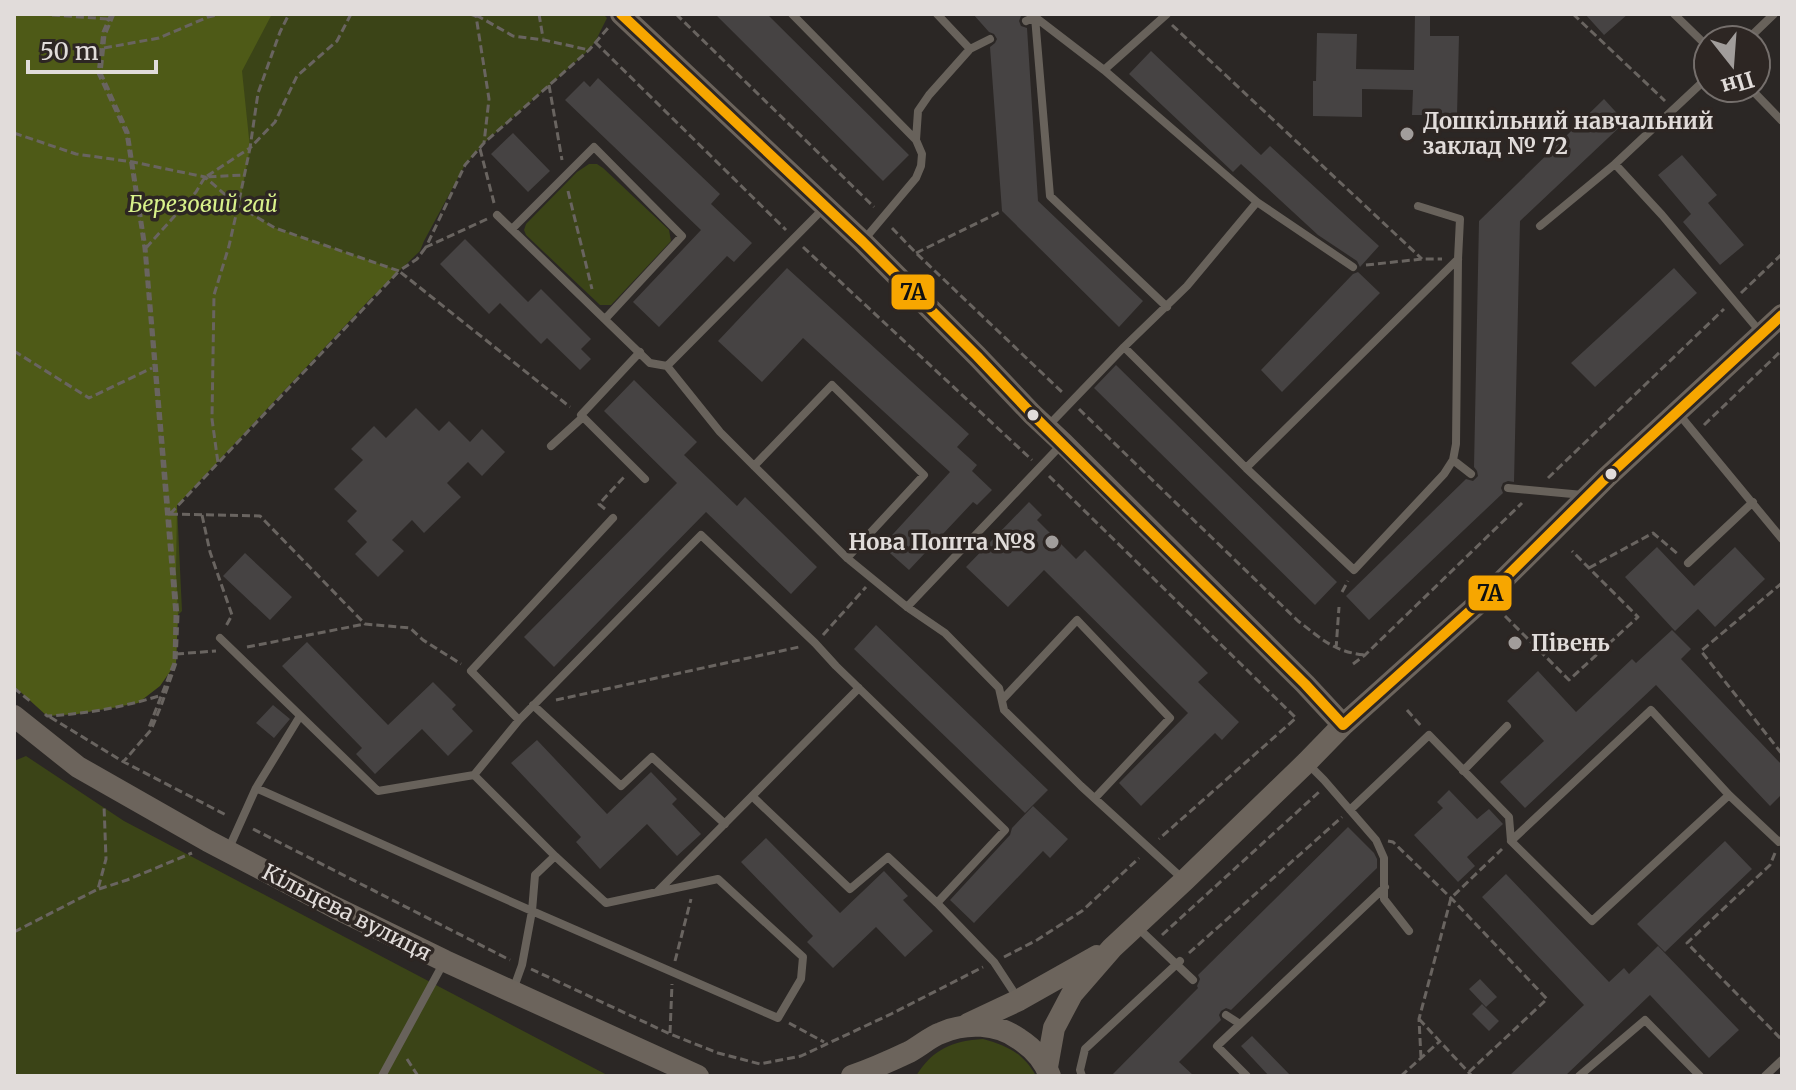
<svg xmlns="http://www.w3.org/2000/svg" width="1796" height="1090" viewBox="0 0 1796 1090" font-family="Merriweather,serif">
  <rect width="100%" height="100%" fill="#2b2725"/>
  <path fill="#3b4417" d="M14 14H603L607 18 595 42 589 50 484 143 465 165 424 241 420 251 370 299 177 505 182 611 178 615 176 663 121 707 98 710Z
    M589 164H597L603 168 669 230 671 241 611 305H600L526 235 524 230 526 224 577 172Z
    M26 756 124 821 609 1076H14V761Z
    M983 1039C1008 1046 1023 1053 1036 1076H916C933 1049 952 1041 983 1039Z"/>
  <path fill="#4e5a17" d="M14 14H272L242 71 250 148 239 206 275 228 399 271 370 299 177 505 176 571 178 615 176 663 160 686 138 703 77 714 47 716 14 686Z"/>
  <path fill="#464343" d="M715 14H767L909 155 883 181Z
    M973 14H1025L1021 16 1019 21 1021 26 1027 28 1038 201 1143 301 1119 327 1002 211 990 47 995 43 997 39 994 34 989 32Z
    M1415 14H1430V36H1459L1457 115H1412L1413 90 1362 89V117L1313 116V81H1316L1317 33 1357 34 1356 69 1414 70Z
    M1585 14H1628L1604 35Z
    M1151 51 1261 155 1270 146 1379 246 1360 267 1357 261 1318 235 1241 164 1233 172 1129 74Z
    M598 78 720 194 711 204 752 243 734 262 727 256 659 327 633 302 701 230 565 100 584 81 590 87Z
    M1604 99 1625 122 1520 221 1514 482 1508 481 1503 483 1501 488 1503 493 1369 620 1346 596 1466 479 1473 481 1478 476 1477 471 1474 467 1479 221Z
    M513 133 550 171 528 192 491 154Z
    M1682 155 1717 195 1708 203 1744 245 1720 265 1683 222 1691 214 1658 175Z
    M465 239 528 302 541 289 591 339 581 349 591 359 580 370 547 338 541 344 500 303 489 314 440 264Z
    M787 268 969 434 957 447 977 465 972 471 992 490 977 505 973 502 909 570 882 546 950 472 803 338 762 382 718 341Z
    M1674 268 1697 293 1595 387 1571 363Z
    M1358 272 1380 293 1282 392 1261 370 1353 274Z
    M1116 365 1337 582 1315 605 1094 388Z
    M634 380 697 442 684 455 737 506 745 497 817 567 791 594 706 512 554 667 524 637 677 483 604 411Z
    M416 408 439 431 449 421 470 442 482 429 505 452 482 476 468 462 447 483 461 497 424 533 412 520 392 540 404 551 378 577 355 554 367 542 347 521 357 511 334 489 363 460 351 449 374 426 386 438Z
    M1029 502 1042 515 1037 520 1076 559 1085 550 1208 673 1198 682 1239 722 1222 740 1215 733 1141 806 1119 783 1188 713 1044 570 1008 607 966 567Z
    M1657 547 1694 586 1735 547 1765 579 1715 627 1698 609 1675 631 1625 577Z
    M245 553 292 597 270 620 223 576Z
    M876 625 1048 790 1025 813 854 649Z
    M1672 630 1691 649 1681 659 1782 765V794L1770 806 1656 685 1525 808 1500 782 1544 741 1507 701 1538 671 1576 712 1632 659 1636 663Z
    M307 642 388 725 433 682 456 705 452 709 473 731 448 756 422 729 375 774 356 754 362 748 282 666Z
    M273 705 290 719 274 738 256 723Z
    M537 740 607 814 651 772 677 799 672 804 701 834 677 856 647 824 600 869 576 842 581 837 511 763Z
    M1449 790 1477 819 1489 809 1503 824 1467 857 1475 866 1458 882 1414 835 1443 808 1437 802Z
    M1033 806 1068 839 1050 858 1043 851 974 923 950 900 1010 835 1012 828Z
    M1348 827 1374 853 1377 859V868L1231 1010 1226 1008 1221 1011 1219 1015 1221 1020 1179 1062 1194 1076H1111L1198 988 1197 986 1200 979 1198 975Z
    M766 838 840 913 884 871 908 896 903 900 933 931 905 957 876 927 833 968 807 942 813 936 741 862Z
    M1725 841 1752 869 1665 952 1637 924Z
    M1506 874 1609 982 1624 968 1629 974 1658 946 1739 1030 1709 1058 1650 995 1565 1076H1509L1584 1005 1482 897Z
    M1480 979 1497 997 1486 1007 1469 989Z
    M1482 1004 1499 1021 1489 1031 1472 1014Z
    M1252 1036 1291 1076H1269L1241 1046Z"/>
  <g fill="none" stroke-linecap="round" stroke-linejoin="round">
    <path stroke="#696460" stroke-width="3" stroke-dasharray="8 4" stroke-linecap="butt" d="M40 14 108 19
      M111 14 103 32 98 73 126 133 144 248 175 615 174 663 148 730
      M114 14 105 35 101 73 128 132 146 248 178 615 176 663 161 706 151 730 124 761
      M351 14 337 41 297 76 275 122 250 148 238 206 275 228 399 271 417 259 426 247
      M470 14 476 16 489 99 484 143
      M539 14 543 38
      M676 14 874 207
      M1573 14 1665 101
      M476 15 513 36 544 40 589 50
      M1172 25 1422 259
      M595 42 786 230
      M104 48 159 38 208 17 221 14
      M549 85 562 160
      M14 133 76 154 133 162 205 177 238 206 229 246 214 295 212 419 218 463
      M480 149 494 203
      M207 176 250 148 258 93 280 32 289 14
      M568 191 592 289
      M487 219 426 247 465 165 484 143 589 50 608 28
      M892 228 916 253 1062 392
      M803 247 1032 460
      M146 248 196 192 205 177 244 175
      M916 253 1002 211
      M1366 265 1422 259H1442
      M1741 293 1782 254
      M14 351 89 398 152 368
      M1079 409 1298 621C1322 639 1334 652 1365 655
      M1704 425 1782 350
      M1049 476 1296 718 1159 839
      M1548 478 1724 309
      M605 509 599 504 624 477
      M170 514 399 271 570 407
      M170 514 260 516 365 624 410 628 423 640 461 664
      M202 515 210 552 232 615 225 628
      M1589 568 1653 533 1679 555
      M1782 583 1701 651 1782 754
      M1342 592 1348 581
      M1505 616 1569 680 1638 617 1572 551
      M823 635 866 587
      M247 647 365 624
      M1336 649 1339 607
      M176 654 216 651
      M1353 664 1365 655 1522 503
      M14 688 30 701
      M556 700 799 647
      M1407 710 1421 726
      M45 714 47 716C86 714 124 707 162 695
      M50 717 122 761 228 816
      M253 829 510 960
      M1388 841 1393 842 1451 898 1547 999 1469 1072
      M1775 853 1770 865 1687 943 1782 1040
      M99 889 127 880 192 853
      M14 932 98 889 106 859 104 805
      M1162 935 1319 792
      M1189 953 1342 817
      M1004 957 1037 940 1082 911 1139 858
      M675 961 691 899
      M531 969 670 1034 718 1053 760 1064 801 1056 891 1014 983 967
      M1419 1019 1472 1076
      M789 1023 824 1042
      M670 1033 672 984
      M1421 1058 1419 1019 1451 898 1502 849
      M407 1059 418 1076
      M1401 1076 1439 1042"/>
    <path stroke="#68625b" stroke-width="8" d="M792 14 916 140
      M1036 14 1035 17 1050 196 1167 307
      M1674 14 1708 47
      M1026 21 1035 17 1104 70
      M1747 40 1774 14
      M970 49 990 39
      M1750 88 1782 121
      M1615 164 1708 77
      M1257 202 1353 267
      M497 215 650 363 667 366 720 432 754 466 847 558 907 607 945 633 999 688 1004 710 1081 786 1184 880
      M1540 226 1615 164 1662 215 1762 334
      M512 229 594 147 682 236 606 318
      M863 241 916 178 921 166 922 154 916 140 918 111 929 95 970 49 937 14
      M1124 347 1246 468 1354 570 1444 474 1453 460 1456 444 1458 259 1460 219 1418 206
      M640 352 581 415 645 479
      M667 366 824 208
      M1678 413 1782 539
      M1047 427 1124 347 1187 286 1257 202 1104 70 1167 14
      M551 446 583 417
      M1453 460 1471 474
      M754 466 832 385 924 475 847 558
      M1246 468 1458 259
      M1508 488 1583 495
      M1688 563 1753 502
      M907 607 1063 443
      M220 638 378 791 474 775
      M1002 700 1077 620 1170 718 1095 798
      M533 705 621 786 652 757 725 824
      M519 720 701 535 815 643 836 666 1005 830 937 903
      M1307 763 1324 780 1376 840 1384 858V899L1409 931
      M1463 771 1507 726
      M256 788 300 716
      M752 796 850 889 888 857 937 903 994 962 1017 997
      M1350 810 1429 735 1509 817 1511 841 1592 921 1729 795
      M1511 841 1651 710 1729 795 1779 842 1782 840
      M229 848 256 788 532 911 522 965 513 990
      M555 856 606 903 718 879 803 957 801 979 778 1018 532 911 535 875 555 856 474 775 519 720 471 671 613 518
      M657 892 859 688
      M1137 927 1193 980
      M1226 1015 1240 1024
      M382 1076 444 962
      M1082 1076 1080 1070 1085 1049 1180 961
      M1247 1076 1217 1046 1385 887
      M1579 1076 1645 1020 1700 1076
      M1765 1076 1782 1060"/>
    <path stroke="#6c645c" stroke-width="22" d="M621 14 863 242 977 356 1032 414 1063 443 1305 684 1343 725
      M14 716 78 767 208 841 334 907 445 961 698 1076
      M968 1024 1019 1000 1097 956
      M1047 1067 1054 1028 1072 994 1112 948 1185 880 1307 762 1343 725 1491 592 1607 477 1782 315
      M852 1076C872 1069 890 1061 909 1052 920 1046 930 1037 941 1033 966 1022 997 1023 1019 1039 1033 1048 1044 1060 1050 1076"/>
    <g stroke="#2d2623" stroke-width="16">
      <path id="bus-1" d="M621 14 863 242 977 356 1032 414 1305 684 1343 725 1491 592 1607 477 1782 315"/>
    </g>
    <use href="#bus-1" stroke="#f7a600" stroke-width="10"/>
  </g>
  <g fill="#a19d9b" stroke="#2d2623" stroke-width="3">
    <circle cx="1407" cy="134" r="8"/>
    <circle cx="1052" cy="542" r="8"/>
    <circle cx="1515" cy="643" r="8"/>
  </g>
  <g fill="#e1dcda" stroke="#2d2623" stroke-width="3">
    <circle cx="1033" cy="415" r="7"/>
    <circle cx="1611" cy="474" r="7"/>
  </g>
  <g text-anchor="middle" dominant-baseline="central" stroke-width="7" stroke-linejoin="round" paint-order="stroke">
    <g font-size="22" font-weight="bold" fill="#e1dcda" stroke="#2d2623" text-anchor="start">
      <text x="1423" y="121">Дошкільний навчальний<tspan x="1423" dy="25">заклад № 72</tspan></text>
      <text x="1036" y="542" text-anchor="end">Нова Пошта №8</text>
      <text x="1531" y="643">Півень</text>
    </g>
    <g font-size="22" font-style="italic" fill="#d8f18b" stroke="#2d2623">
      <text x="203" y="204">Березовий гай</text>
    </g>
    <g font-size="22" fill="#e1dcda" stroke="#2d2623">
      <text transform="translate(347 912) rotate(27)">Кільцева вулиця</text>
    </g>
  </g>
  <g stroke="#2d2623" stroke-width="3">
    <rect x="890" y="273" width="46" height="38" rx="8" fill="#f7a600"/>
    <rect x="1467" y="574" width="46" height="38" rx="8" fill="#f7a600"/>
  </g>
  <g font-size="22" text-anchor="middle" font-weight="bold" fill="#111">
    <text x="913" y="300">7А</text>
    <text x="1490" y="601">7А</text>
  </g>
  <rect width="1796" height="1090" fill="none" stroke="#e1dcda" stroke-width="32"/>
  <g transform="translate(1732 64) rotate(163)"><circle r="38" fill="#2d2623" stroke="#756f6c" stroke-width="2"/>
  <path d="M0-6L14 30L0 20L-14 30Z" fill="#a19d9b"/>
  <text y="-12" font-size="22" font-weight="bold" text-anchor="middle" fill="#e1dcda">Пн</text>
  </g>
  <path d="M28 60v12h128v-12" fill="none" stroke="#e1dcda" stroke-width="4"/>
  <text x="40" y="60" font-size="24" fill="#e1dcda" stroke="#2d2623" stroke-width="6" paint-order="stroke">50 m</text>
</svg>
